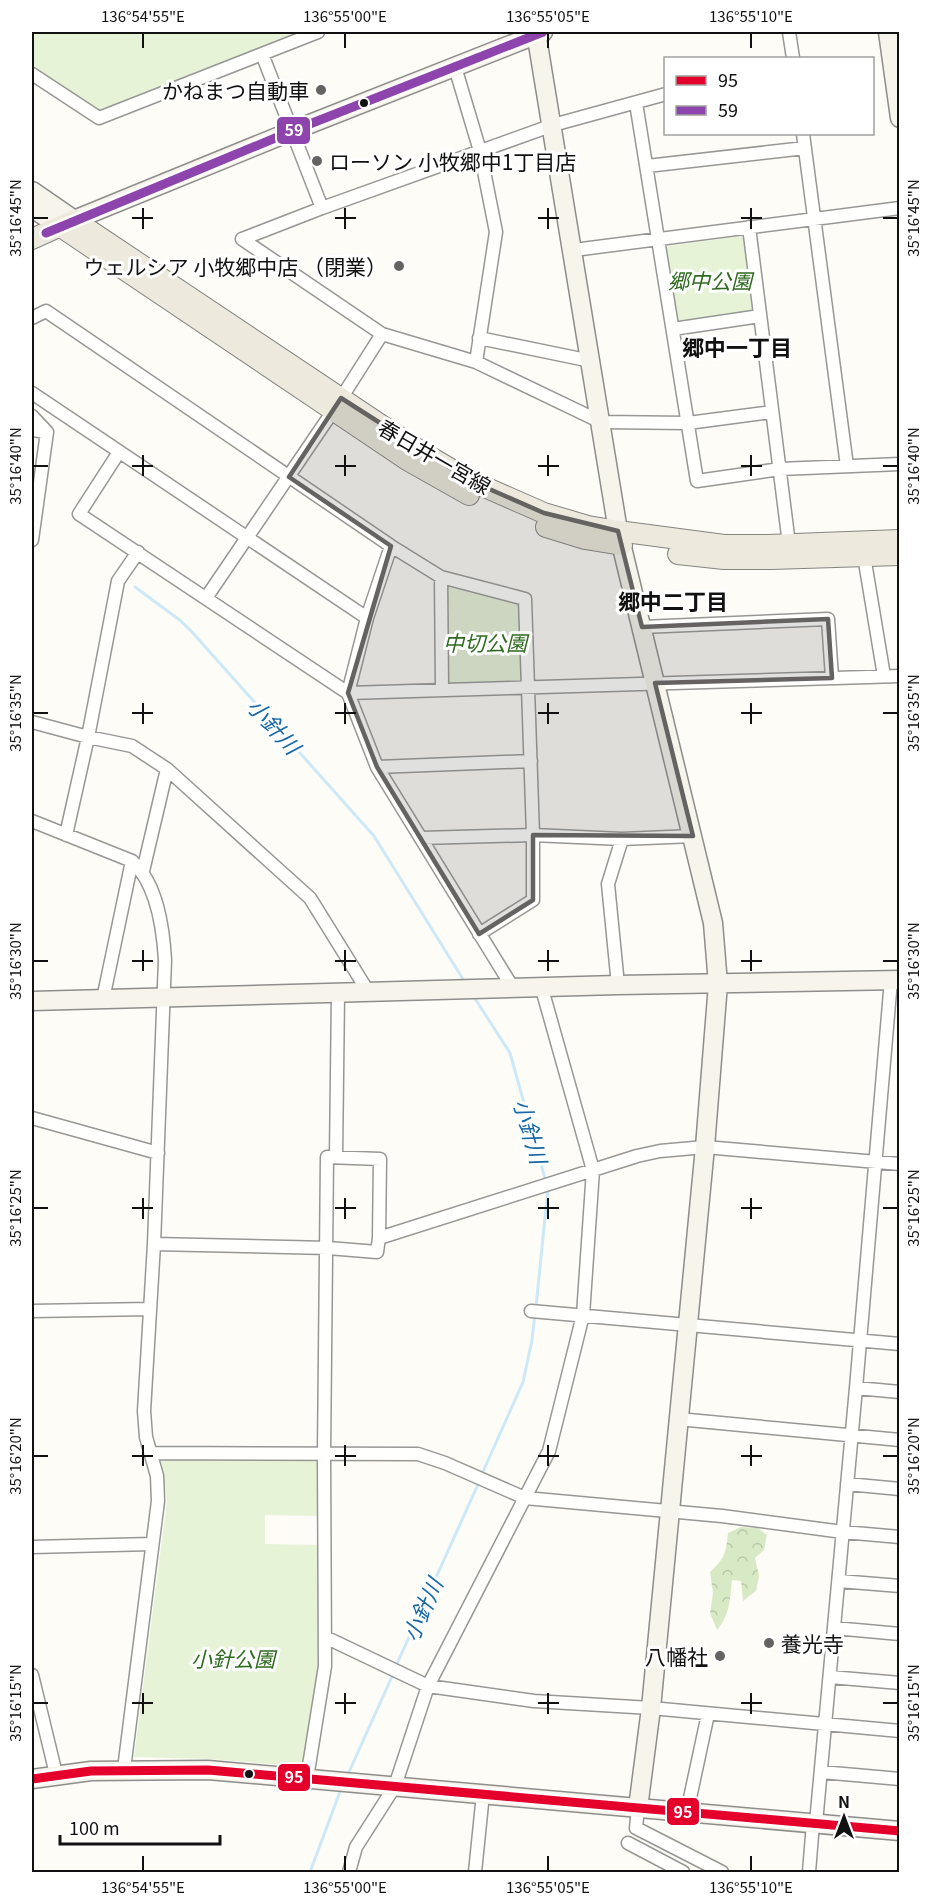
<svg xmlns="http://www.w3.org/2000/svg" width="931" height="1904" viewBox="0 0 931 1904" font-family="Georgia,'Noto Sans JP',serif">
  <defs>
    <pattern id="forest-crowns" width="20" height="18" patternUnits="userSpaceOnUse" patternTransform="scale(1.5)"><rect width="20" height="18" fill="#d8eac5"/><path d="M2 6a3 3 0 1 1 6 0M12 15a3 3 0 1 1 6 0" fill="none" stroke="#b8c8a8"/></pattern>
  </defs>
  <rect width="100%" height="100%" fill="#fdfcf7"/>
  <path fill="url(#forest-crowns)" d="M741 1527 758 1528 767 1535 764 1550 755 1558 759 1576 756 1591 743 1601 741 1581 732 1580C730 1598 730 1616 717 1630L710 1613 713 1593 710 1572C725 1558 726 1553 728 1533Z"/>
  <path fill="#e7f3d7" d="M32 32H299L103 109H97L32 65Z
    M742 236 746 239 755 311 680 324 677 321 665 251 668 246Z
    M447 587 520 604 522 680 449 683Z
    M167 1456 320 1461 318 1516 265 1515V1544L319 1545V1664L303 1762 298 1766 209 1759 134 1757 167 1501 161 1461Z"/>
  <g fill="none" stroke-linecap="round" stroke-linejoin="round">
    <path stroke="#cde8f7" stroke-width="3" d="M135 587 181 621 192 632 374 836 466 984
      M474 997 510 1053 546 1182
      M536 1307 548 1188
      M482 1474 523 1382 532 1340 535 1314
      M396 1666 480 1480
      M349 1772 394 1672
      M310 1872 341 1789"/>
    <g stroke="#979795" stroke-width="15">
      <path id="street" d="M789 32 793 58
        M262 54 322 208
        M455 67 480 151 496 232 476 362
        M32 74 99 118 318 32
        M636 103 697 481 780 469 900 464
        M803 134 847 466
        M647 166 805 148
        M749 227 789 544
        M242 239 382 334 476 362 601 422 688 423 772 412
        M242 239 322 208 553 125 666 94
        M574 250 900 208
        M32 318 46 311 391 546 441 577 525 599 533 835V900L479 934
        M673 329 760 316
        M479 338 591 361
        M32 393 367 618
        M32 416 47 432
        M32 430 47 432 32 540
        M119 452 79 514 348 693 900 676
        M391 546 367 618 348 693 377 767 513 988
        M864 556 884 676
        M441 577 442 689
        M206 598 333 411 382 334
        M642 627 828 619 832 678
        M32 722 88 737 132 746 167 769 310 898 369 993
        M377 767 531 761
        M32 821 132 861C157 884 163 926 165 960L154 1244 144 1411 146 1437 157 1476 158 1501 124 1769
        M66 835 88 737 118 581 138 552
        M421 838 533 835 622 839 693 836
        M143 871 167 769
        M618 985 608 884 622 839
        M103 999 132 861
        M32 1118 158 1153
        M336 1157 338 993
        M154 1244 328 1248 377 1252 379 1238 637 1156 660 1151 705 1147 900 1164
        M32 1311 150 1309
        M531 1311 900 1344
        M856 1388 900 1392
        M678 1419 900 1440
        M150 1453 418 1454 445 1463 525 1498 722 1516 843 1532 900 1537
        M847 1484 900 1489
        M32 1547 152 1544
        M839 1581 900 1586
        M834 1628 900 1634
        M325 1637 428 1686 534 1701 651 1708 900 1731
        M32 1675 56 1774
        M830 1677 900 1683
        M821 1772 900 1779
        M307 1778 325 1666 324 1453 327 1157 380 1159 379 1238
        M638 1808 636 1828 722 1872
        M687 1812 708 1714
        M816 1823 856 1388 891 980
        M628 1843 683 1872
        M349 1872 356 1847 395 1786 428 1686 549 1451 583 1315 593 1170 542 989
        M475 1872 483 1794
        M809 1872 813 1823"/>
    </g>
    <g stroke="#8e8d8b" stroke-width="21">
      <path id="secondary" d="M536 32 618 531 713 923 718 984 705 1147 651 1708 638 1808
        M888 32 900 118
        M32 191 74 220 292 131 543 32
        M32 208 61 227
        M32 1001 618 985 900 980
        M32 1779 91 1771 208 1770 900 1831"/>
    </g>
    <g stroke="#858482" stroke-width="22">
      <path id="primary" d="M61 227 407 460 469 495
        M32 239 74 220 417 449 471 481 544 513 588 526 618 531 724 545H768L900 540
        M546 527 585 539 622 545
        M678 554 724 559H771L900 555"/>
    </g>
    <use href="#street" stroke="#fffffe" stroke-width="12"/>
    <use href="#secondary" stroke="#f6f4eb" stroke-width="18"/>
    <use href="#primary" stroke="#ede9dc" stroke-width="20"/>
    <g stroke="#fff" stroke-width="14">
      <path id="bus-1" d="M32 1779 91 1771 208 1770 900 1831"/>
    </g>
    <g stroke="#fff" stroke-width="14">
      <path id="bus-2" d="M46 233 292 131 543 32"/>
    </g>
    <use href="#bus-1" stroke="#e4002b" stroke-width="9"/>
    <use href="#bus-2" stroke="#8e44ad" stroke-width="9"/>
  </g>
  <path fill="#646362" fill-opacity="0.2" stroke="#646362" stroke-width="4.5" stroke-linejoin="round" d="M341 398 471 481 544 513 618 531 642 627 828 619 832 678 655 683 693 836 533 835V900L479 934 377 767 348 693 391 546 289 477Z"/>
  <path fill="none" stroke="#111" stroke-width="2" d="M143 33V48M345 33V48M548 33V48M751 33V48M143 208V229M345 208V229M548 208V229M751 208V229M33 218H48M132 218H153M335 218H356M538 218H559M741 218H762M883 218H898M143 455V476M345 455V476M548 455V476M751 455V476M33 466H48M132 466H153M335 466H356M538 466H559M741 466H762M883 466H898M143 703V724M345 703V724M548 703V724M751 703V724M33 713H48M132 713H153M335 713H356M538 713H559M741 713H762M883 713H898M143 950V971M345 950V971M548 950V971M751 950V971M33 961H48M132 961H153M335 961H356M538 961H559M741 961H762M883 961H898M143 1198V1219M345 1198V1219M548 1198V1219M751 1198V1219M33 1208H48M132 1208H153M335 1208H356M538 1208H559M741 1208H762M883 1208H898M143 1445V1466M345 1445V1466M548 1445V1466M751 1445V1466M33 1456H48M132 1456H153M335 1456H356M538 1456H559M741 1456H762M883 1456H898M143 1693V1714M345 1693V1714M548 1693V1714M751 1693V1714M33 1703H48M132 1703H153M335 1703H356M538 1703H559M741 1703H762M883 1703H898M143 1856V1871M345 1856V1871M548 1856V1871M751 1856V1871"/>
  <g fill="#646362" stroke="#fff" stroke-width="2">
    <circle cx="321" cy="90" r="6"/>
    <circle cx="317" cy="161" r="6"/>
    <circle cx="399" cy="266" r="6"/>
    <circle cx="769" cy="1643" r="6"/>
    <circle cx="720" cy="1656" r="6"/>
  </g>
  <g fill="#111" stroke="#fff" stroke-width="2">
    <circle cx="364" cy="103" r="5"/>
    <circle cx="249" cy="1774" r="5"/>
  </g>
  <g text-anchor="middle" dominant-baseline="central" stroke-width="6" stroke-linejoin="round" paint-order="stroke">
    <g font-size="21" fill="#111" stroke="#fff" text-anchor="end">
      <text x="309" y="90">かねまつ自動車</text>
      <text x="329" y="161" text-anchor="start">ローソン 小牧郷中1丁目店</text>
      <text x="387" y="266">ウェルシア 小牧郷中店 （閉業）</text>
      <text x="781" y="1643" text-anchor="start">養光寺</text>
      <text x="708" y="1656">八幡社</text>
    </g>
    <g font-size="21" font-style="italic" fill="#2f6b1f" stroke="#fff">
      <text x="710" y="280">郷中公園</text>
      <text x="485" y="642">中切公園</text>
      <text x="233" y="1658">小針公園</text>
    </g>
    <g font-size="21" fill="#111" stroke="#fff">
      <text transform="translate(435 456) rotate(30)">春日井一宮線</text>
    </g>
    <g font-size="22" font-weight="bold" fill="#111" stroke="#fff">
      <text x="737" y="346">郷中一丁目</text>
      <text x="673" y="600">郷中二丁目</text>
    </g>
    <g font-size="22" font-style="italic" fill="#1768a6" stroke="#fff">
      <text transform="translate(275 725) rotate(48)">小針川</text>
      <text transform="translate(532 1131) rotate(74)">小針川</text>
      <text transform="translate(421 1609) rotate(-66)">小針川</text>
    </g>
  </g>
  <g stroke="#fff" stroke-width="2">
    <rect x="276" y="116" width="35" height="29" rx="6" fill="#8e44ad"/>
    <rect x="277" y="1763" width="34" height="29" rx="6" fill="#e4002b"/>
    <rect x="666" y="1797" width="34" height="29" rx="6" fill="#e4002b"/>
  </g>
  <g font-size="16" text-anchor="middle" font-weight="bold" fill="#fff">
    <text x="294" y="136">59</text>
    <text x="294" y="1783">95</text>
    <text x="683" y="1818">95</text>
  </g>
  <rect width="931" height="1904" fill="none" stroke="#ffffff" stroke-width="66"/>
  <rect x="664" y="57" width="210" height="78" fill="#ffffff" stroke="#a0a0a0" stroke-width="1.5"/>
  <rect x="676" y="76" width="30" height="9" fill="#e4002b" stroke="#a0a0a0" stroke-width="1.5"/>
  <text x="718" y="87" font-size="18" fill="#111111">95</text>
  <rect x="676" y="106" width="30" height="9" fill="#8e44ad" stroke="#a0a0a0" stroke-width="1.5"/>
  <text x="718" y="117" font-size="18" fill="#111111">59</text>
  <g transform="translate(844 1817)" stroke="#ffffff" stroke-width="4.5" paint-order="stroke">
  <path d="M0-4.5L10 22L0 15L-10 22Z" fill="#111111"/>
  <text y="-9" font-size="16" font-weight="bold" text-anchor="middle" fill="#111111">N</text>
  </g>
  <path d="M60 1835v9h160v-9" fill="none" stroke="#111111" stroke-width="3"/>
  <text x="69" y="1835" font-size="18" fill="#111111" stroke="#ffffff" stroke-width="4.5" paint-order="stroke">100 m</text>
  <rect x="33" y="33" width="865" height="1838" fill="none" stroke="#111" stroke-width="2"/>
  <g font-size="15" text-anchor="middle" fill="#111">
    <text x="143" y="22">136°54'55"E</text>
    <text x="345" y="22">136°55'00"E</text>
    <text x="548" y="22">136°55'05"E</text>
    <text x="751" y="22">136°55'10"E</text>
    <text transform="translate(16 218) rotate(-90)" y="5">35°16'45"N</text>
    <text transform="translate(914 218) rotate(-90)" y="5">35°16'45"N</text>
    <text transform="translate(16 466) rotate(-90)" y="5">35°16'40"N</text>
    <text transform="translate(914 466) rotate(-90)" y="5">35°16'40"N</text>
    <text transform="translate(16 713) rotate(-90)" y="5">35°16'35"N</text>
    <text transform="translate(914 713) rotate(-90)" y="5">35°16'35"N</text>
    <text transform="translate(16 961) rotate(-90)" y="5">35°16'30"N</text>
    <text transform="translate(914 961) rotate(-90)" y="5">35°16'30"N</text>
    <text transform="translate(16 1208) rotate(-90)" y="5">35°16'25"N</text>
    <text transform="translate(914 1208) rotate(-90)" y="5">35°16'25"N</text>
    <text transform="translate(16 1456) rotate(-90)" y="5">35°16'20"N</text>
    <text transform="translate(914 1456) rotate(-90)" y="5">35°16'20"N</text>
    <text transform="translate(16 1703) rotate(-90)" y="5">35°16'15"N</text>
    <text transform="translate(914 1703) rotate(-90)" y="5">35°16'15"N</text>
    <text x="143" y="1893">136°54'55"E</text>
    <text x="345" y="1893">136°55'00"E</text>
    <text x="548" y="1893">136°55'05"E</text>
    <text x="751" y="1893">136°55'10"E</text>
  </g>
</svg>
